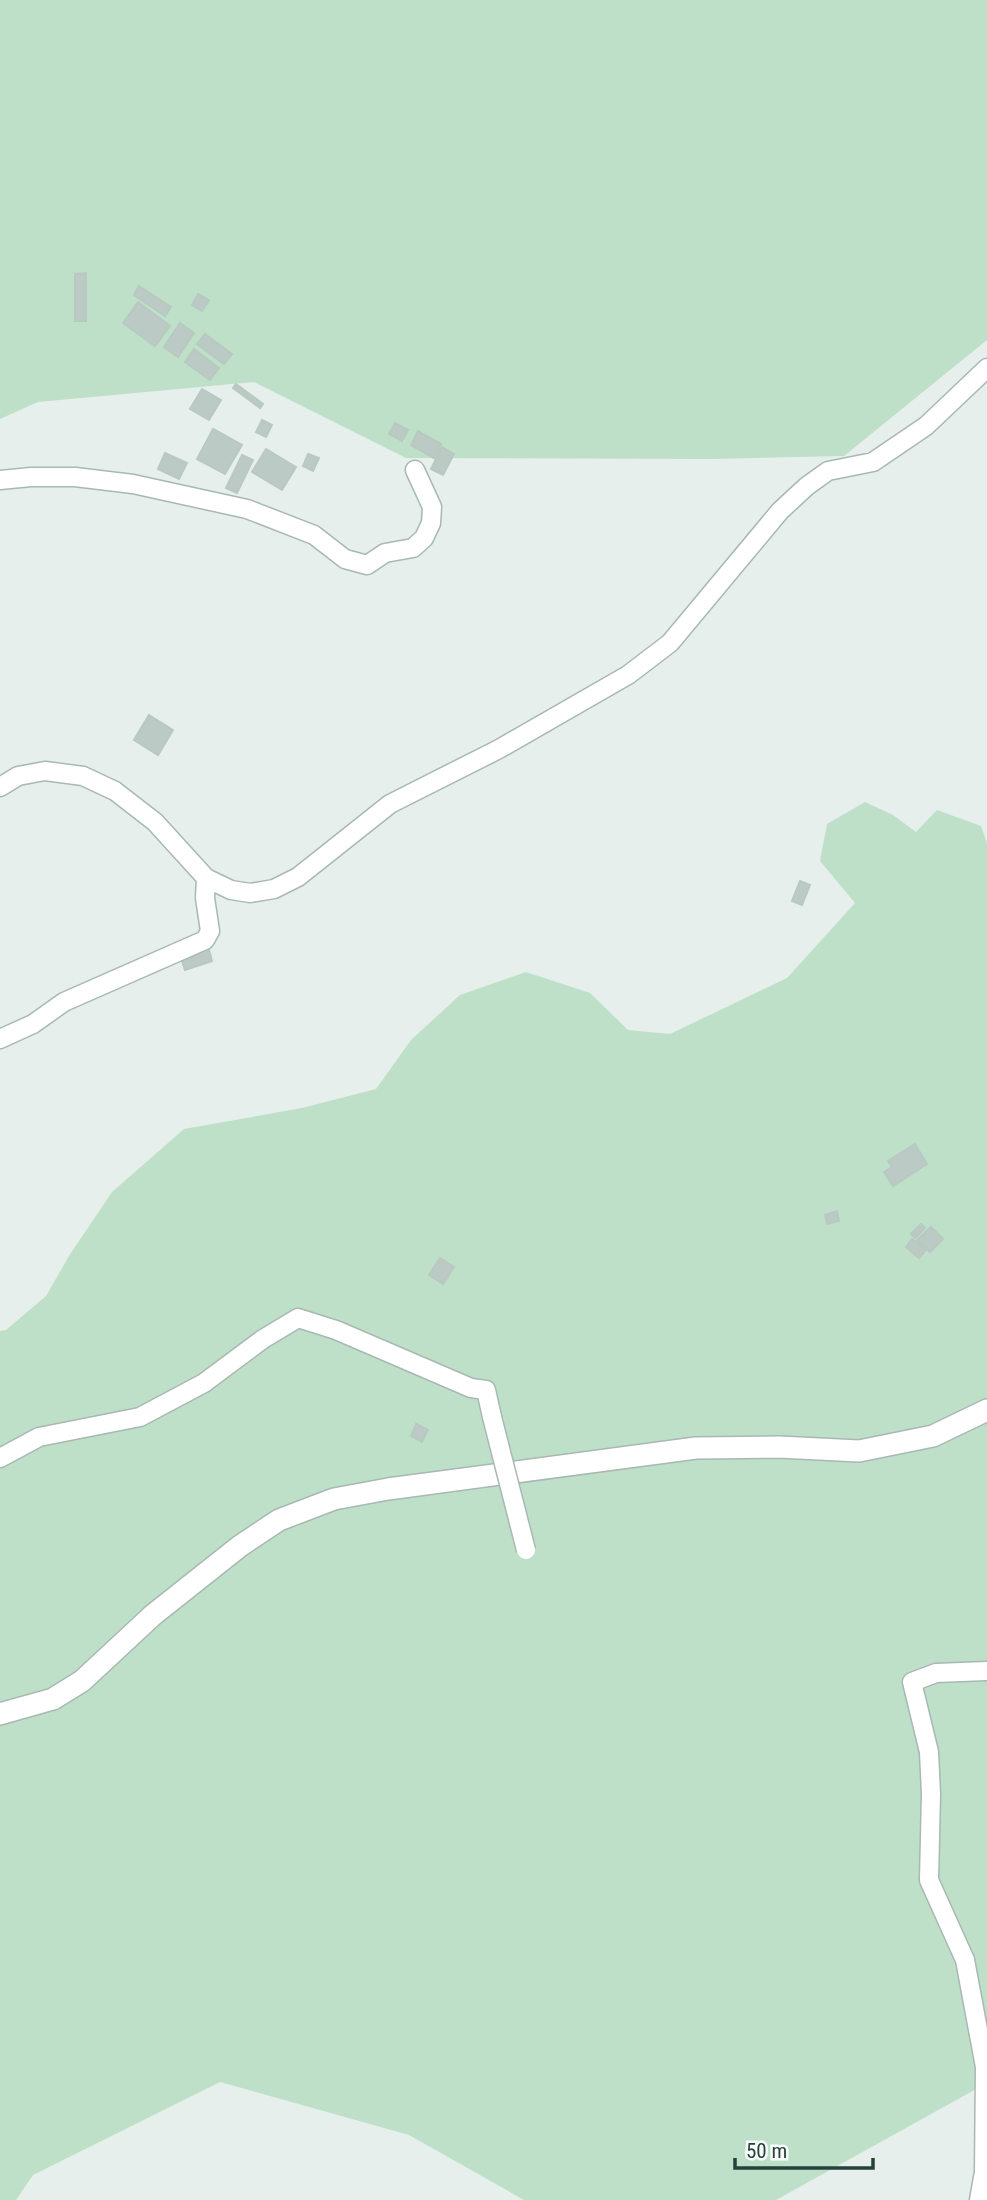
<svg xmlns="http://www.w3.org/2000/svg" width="987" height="2200" viewBox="0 0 987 2200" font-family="'Roboto Condensed',sans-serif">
  <rect width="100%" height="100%" fill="#e6efeb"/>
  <path fill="#bfe0c8" d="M0 0H987V340L844 456 710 459 406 458 254 382 38 402 0 419Z
    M865 802 893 815 916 832 937 810 981 826 987 843V2083L776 2200H524L409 2135 220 2082 33 2175 16 2200H0V1331L6 1330 46 1296 69 1256 112 1192 184 1129 302 1108 376 1089 411 1040 460 995 526 972 590 993 628 1030 670 1034 787 978 855 903 820 861 827 824Z"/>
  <path fill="#bbcac4" stroke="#b8c9c2" stroke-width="2" d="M86 273V321H75V274Z
    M139 286 171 307 165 316 134 295Z
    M198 294 209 300 202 311 192 305Z
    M138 302 170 326 155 346 123 323Z
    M180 323 194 333 178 357 164 347Z
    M205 334 232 354 224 364 197 344Z
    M194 349 219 368 210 380 185 362Z
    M236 384 263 404 260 408 233 388Z
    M202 389 221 400 209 420 190 409Z
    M262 420 272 425 266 437 256 432Z
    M395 423 408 430 402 441 389 434Z
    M213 429 242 445 225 474 197 459Z
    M418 431 441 444 434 458 411 445Z
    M442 447 454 454 443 475 431 469Z
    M266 449 296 467 282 490 252 472Z
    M165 453 187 463 179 479 158 469Z
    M308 454 319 458 313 471 303 466Z
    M242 455 253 460 237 493 226 488Z
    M149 715 173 730 158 755 134 740Z
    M800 881 810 885 802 905 792 901Z
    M208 946 212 961 185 970 180 955Z
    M915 1144 927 1164 893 1186 884 1172 892 1167 888 1161Z
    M837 1211 839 1221 827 1224 825 1215Z
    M921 1224 925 1228 915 1238 911 1234Z
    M931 1227 943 1239 930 1252 917 1240Z
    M912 1239 926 1250 919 1258 906 1247Z
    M440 1258 454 1267 443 1284 429 1275Z
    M416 1424 428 1430 422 1442 411 1436Z"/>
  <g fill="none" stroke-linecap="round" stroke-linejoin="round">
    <g stroke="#a8b8b2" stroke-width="21">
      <path id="minor" d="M0 480 31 477H75L133 484 247 509 314 535 345 559 367 565 385 553 413 548 424 538 431 523 432 507 415 470
        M0 787 18 776 45 771 83 776 115 791 155 822 206 878 231 890 250 893 274 889 298 877 390 804 499 749 628 675 670 643 780 511 807 486 828 471 873 462 926 426 987 368
        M0 1039 33 1024 64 1002 205 940 210 931 205 898 206 878
        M0 1458 39 1437 140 1417 204 1383 263 1339 298 1318 336 1330 471 1388 486 1390 492 1417
        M979 2200 984 2172 985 2067 965 1960 929 1880 931 1794 929 1752 912 1682 936 1673 987 1671"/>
    </g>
    <g stroke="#a8b8b2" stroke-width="24">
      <path id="tertiary" d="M0 1714 53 1699 82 1681 153 1615 240 1546 279 1520 334 1499 388 1489 696 1448 779 1447 859 1451 933 1436 987 1410"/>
    </g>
    <use href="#minor" stroke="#fff" stroke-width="18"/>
    <use href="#tertiary" stroke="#fff" stroke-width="21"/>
    <g stroke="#a8b8b2" stroke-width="21" stroke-linecap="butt">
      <path id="minor-bridge" d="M492 1417 526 1550"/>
    </g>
    <use href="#minor-bridge" stroke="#fff" stroke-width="18"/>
  </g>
  <path d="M735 2158v10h138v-10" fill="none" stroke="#24423a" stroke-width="3.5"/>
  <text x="746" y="2158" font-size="21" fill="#24423a" stroke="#f7fbf9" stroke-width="5" paint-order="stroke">50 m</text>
</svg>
